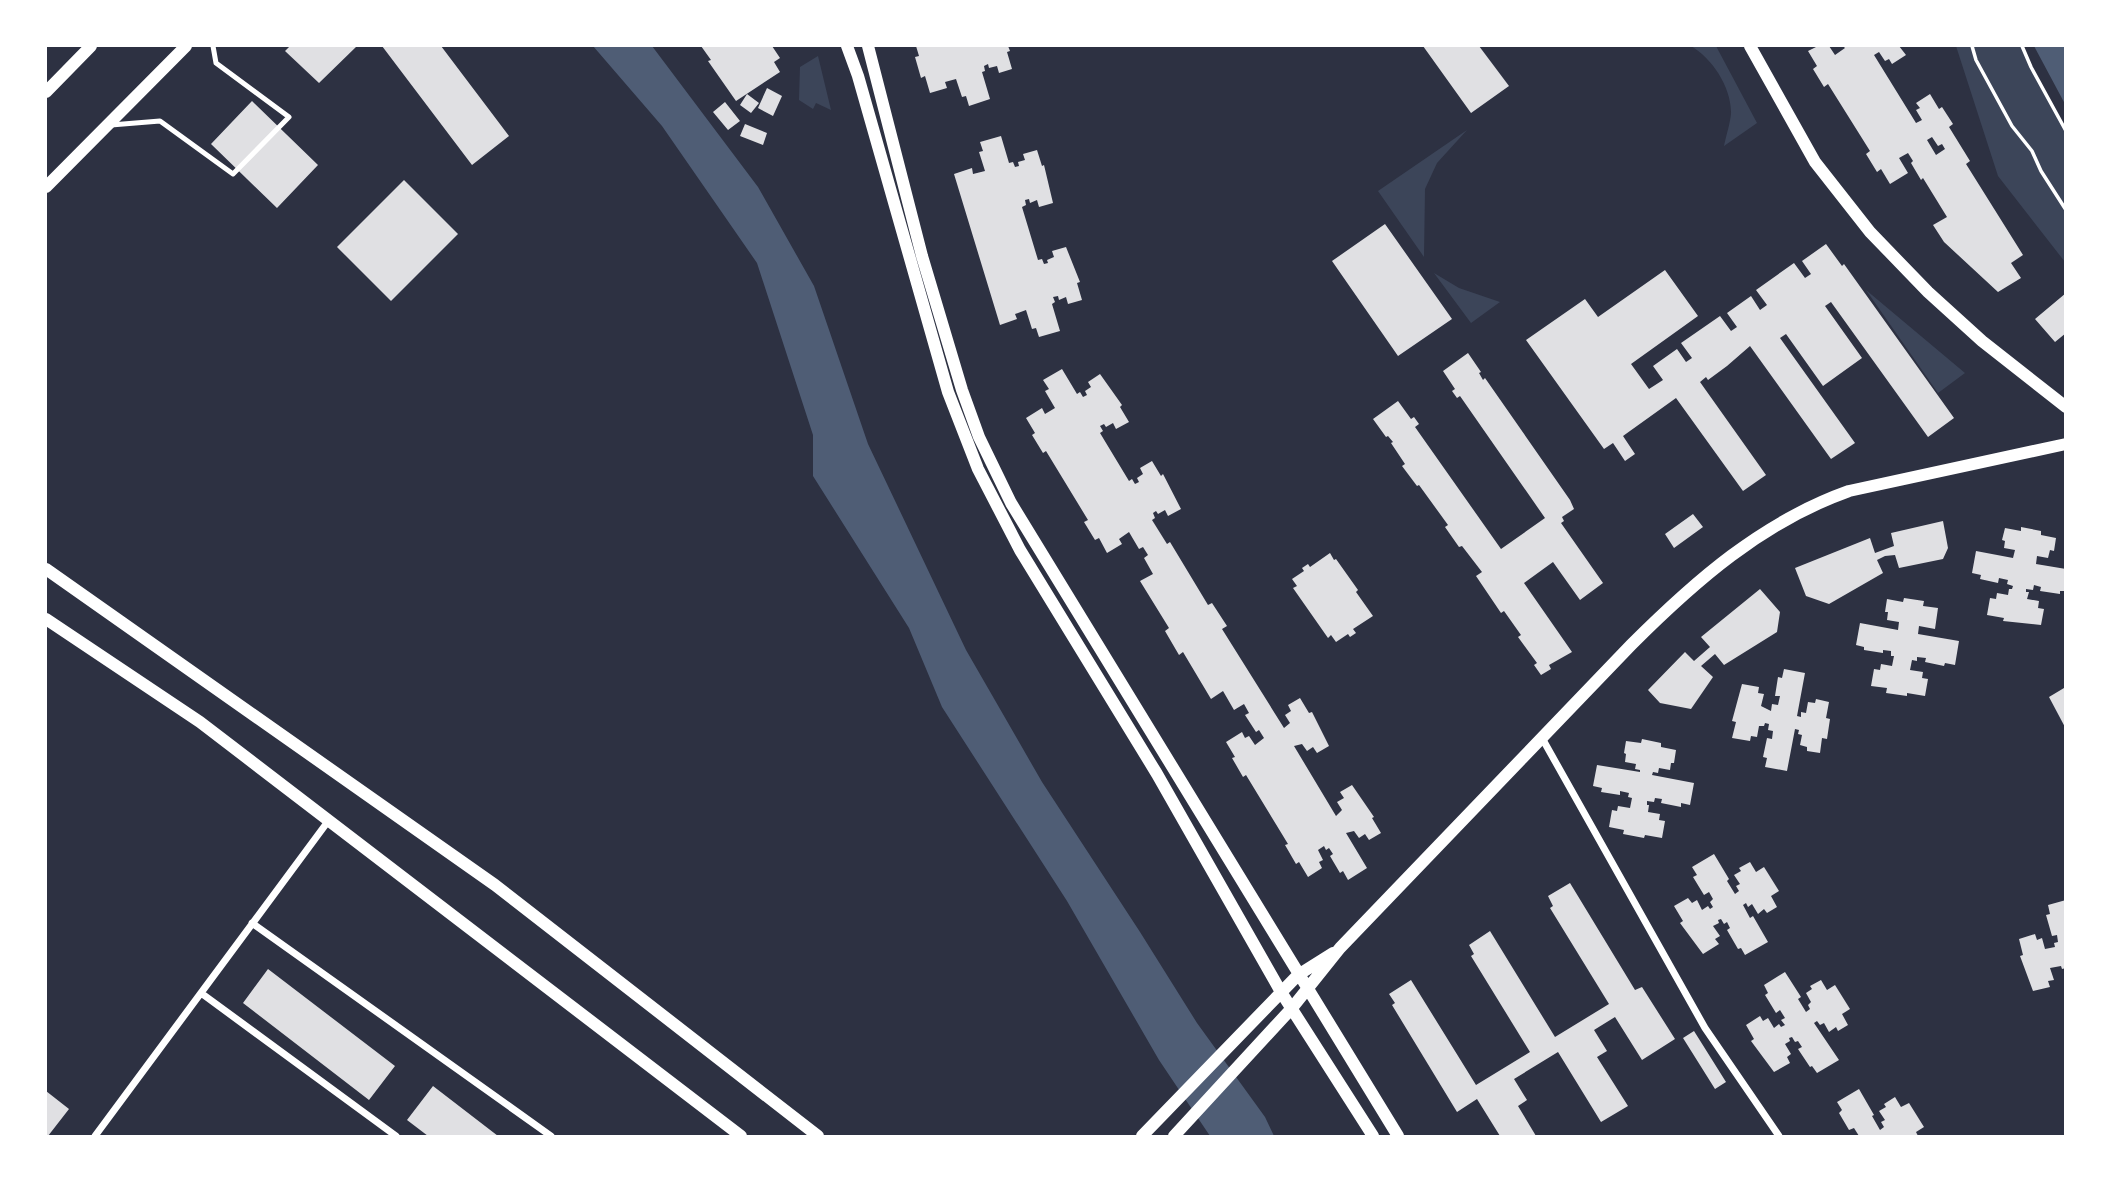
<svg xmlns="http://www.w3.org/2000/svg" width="2111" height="1182" viewBox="0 0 2111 1182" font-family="'Fira Sans Condensed',sans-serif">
  <rect width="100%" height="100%" fill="#2d3142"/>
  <path fill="#3c4559" d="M1691 46H1716L1757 123 1724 146C1726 136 1730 124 1731 114 1732 88 1712 58 1691 46Z
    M1956 46H2022L2065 131V262L1998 176Z
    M818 56 831 110 816 103 813 109 799 100 800 67Z
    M1467 130 1437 163 1425 189 1424 257 1378 191Z
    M1434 273 1459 288 1500 302 1471 323Z
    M1866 290 1965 373 1938 393Z"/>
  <path fill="#4f5d75" d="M593 46H652L758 187 814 286 868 444 966 650 1042 782 1140 932 1197 1023 1265 1117 1274 1136H1210L1159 1060 1067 901 942 707 909 628 813 476V435L757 263 662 126Z
    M2034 46H2065V104Z"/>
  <path fill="#e0e0e3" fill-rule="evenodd" d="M290 46H357L319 83 285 51Z
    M382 46H441L509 136 472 165Z
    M701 46H772L780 58 774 62 780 72 736 101 708 61 711 60Z
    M916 46H1008L1010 51 1007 52 1012 69 999 73 997 66 989 68 988 64 984 66 985 71 982 72 990 99 969 106 966 96 962 97 956 79 945 82 947 88 930 93 925 76 921 78 915 57 919 56Z
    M1423 46H1479L1509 86 1471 113Z
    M1818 46H1829L1835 55 1845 48 1843 46H1899L1906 55 1892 64 1889 59 1885 61 1879 52 1874 55 1916 123 1922 120 1916 110 1920 108 1916 103 1930 94 1939 109 1942 107 1953 124 1949 127 1970 161 1966 164 2023 255 2011 263 2021 278 1998 292 1944 242 1933 225 1947 217 1923 178 1921 180 1911 163 1913 161 1908 153 1899 158 1908 173 1890 184 1881 169 1877 172 1866 154 1870 151 1828 84 1824 87 1813 69 1817 66 1808 51ZM1932 137 1938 146 1942 144 1945 149 1936 155 1927 140Z
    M767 88 782 96 773 116 758 108Z
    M747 94 759 103 751 113 740 105Z
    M252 101 318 165 277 208 211 144Z
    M725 102 740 121 728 130 713 112Z
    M745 124 767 133 763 145 740 136Z
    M1001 136 1009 163 1013 162 1015 167 1019 166 1018 162 1025 160 1023 154 1037 150 1042 166 1044 165 1053 203 1039 207 1037 200 1030 203 1029 199 1025 200 1026 205 1022 207 1038 260 1042 259 1044 264 1048 263 1047 260 1054 257 1052 251 1066 247 1080 282 1077 283 1082 300 1068 304 1066 297 1059 300 1058 296 1053 297 1055 302 1052 304 1060 331 1039 337 1036 328 1032 329 1026 310 1015 314 1017 319 1000 325 954 174 972 168 973 174 985 171 979 152 983 151 980 142Z
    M404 180 458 234 391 301 337 247Z
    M1385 224 1452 319 1398 356 1332 261Z
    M1826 244 1842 266 1844 264 1954 418 1928 437 1831 302 1825 306 1862 358 1823 386 1786 334 1780 338 1855 443 1831 459 1750 346 1727 366 1708 380 1706 377 1700 382 1766 475 1743 491 1676 398 1623 436 1635 454 1625 461 1613 443 1604 449 1526 340 1585 299 1598 317 1665 270 1698 316 1631 364 1649 389 1663 380 1653 366 1677 349 1686 362 1692 358 1681 343 1720 316 1731 331 1737 327 1727 313 1751 296 1760 310 1767 305 1756 290 1794 263 1805 278 1811 274 1802 261Z
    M2066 293V333L2055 342 2035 319Z
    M1468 353 1481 372 1479 373 1483 380 1485 378 1570 500 1574 509 1562 517 1564 521 1561 523 1603 583 1580 600 1553 562 1524 583 1572 652 1549 665 1551 669 1541 675 1534 665 1537 663 1518 637 1521 635 1504 611 1501 613 1476 576 1482 572 1462 546 1459 547 1445 527 1448 525 1419 485 1417 486 1402 466 1405 464 1391 443 1393 442 1388 436 1386 437 1373 419 1398 401 1411 419 1414 417 1419 424 1415 427 1501 549 1545 518 1460 396 1457 398 1452 391 1455 389 1443 371Z
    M1062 369 1077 394 1080 392 1083 397 1087 395 1085 391 1091 387 1088 382 1100 374 1122 405 1120 407 1129 422 1116 429 1113 423 1106 427 1104 424 1100 426 1103 431 1100 433 1129 481 1132 479 1135 484 1139 482 1137 478 1143 474 1140 468 1152 461 1161 476 1163 474 1181 509 1168 516 1165 510 1158 514 1156 511 1153 513 1155 518 1152 520 1167 544 1170 542 1208 605 1212 603 1227 626 1222 629 1284 728 1290 723 1285 715 1291 711 1288 705 1300 698 1309 713 1312 712 1329 746 1317 753 1313 747 1307 751 1302 744 1294 746 1336 816 1342 810 1337 802 1344 798 1340 792 1352 785 1374 817 1372 818 1381 833 1369 840 1365 834 1359 838 1354 831 1346 833 1367 868 1348 880 1343 871 1340 873 1330 856 1333 854 1329 848 1326 850 1324 846 1318 850 1323 860 1319 862 1322 868 1308 877 1299 862 1296 864 1285 845 1288 844 1246 775 1243 777 1232 758 1235 757 1226 742 1242 732 1245 738 1249 736 1255 745 1264 738 1259 730 1256 732 1245 715 1249 713 1244 704 1234 710 1223 691 1211 699 1183 652 1179 655 1165 631 1169 628 1140 581 1153 574 1144 558 1148 555 1143 547 1139 549 1129 532 1119 539 1122 544 1107 553 1099 538 1095 540 1084 522 1088 520 1046 451 1043 453 1032 435 1035 433 1026 418 1042 408 1045 414 1055 408 1045 391 1049 389 1043 380Z
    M1693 514 1703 527 1674 548 1665 534Z
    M1943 521 1948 548 1943 559 1899 568 1895 555 1885 556 1877 560 1883 573 1829 604 1806 596 1795 568 1870 538 1875 553 1894 546 1891 533Z
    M2021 527 2041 531V535L2056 538 2054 551 2050 550 2048 558 2037 556 2036 564 2066 569V591H2060V594L2040 591 2041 587 2034 585 2033 590 2026 589V592H2029L2027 599 2039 601 2038 608 2044 609 2041 625 2003 621 2004 618 1987 615 1990 598 1996 599 1997 593 2008 595 2009 589H2012L2013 586 2007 584 2008 580 1999 578 1998 583 1980 579 1981 575 1972 573 1976 551 2013 558 2015 550 2004 548 2005 541 2002 540 2005 528 2021 531Z
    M1330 553 1334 560 1336 559 1358 590 1356 592 1373 616 1353 629 1356 633 1350 637 1348 634 1336 642 1331 635 1328 638 1293 588 1297 586 1292 579 1304 571 1302 568 1308 564 1310 567Z
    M1760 589 1780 612 1777 632 1724 665 1715 654 1701 666 1713 677 1691 709 1660 703 1648 690 1685 652 1694 661 1710 647 1701 637Z
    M1904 598 1924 601 1923 606 1938 608 1935 629 1919 626 1918 634 1959 641 1955 665 1945 663 1944 666 1925 662 1926 658 1917 657V661L1912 660 1910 670 1923 672 1922 678 1928 679 1925 696 1907 693V696L1886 693 1887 688 1871 686 1874 669 1880 670 1881 664 1892 666 1894 656H1891V651L1883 650V653L1864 650V647L1856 645 1860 623 1898 630 1899 622 1887 620 1888 612H1885L1887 599 1903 602Z
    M1784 669 1805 673 1797 716 1801 717V712L1806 713 1808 702 1815 703 1816 699 1829 702 1826 718 1830 719 1827 739 1822 738 1820 753 1807 751V747L1800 745 1802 735 1798 734 1799 730 1795 729 1787 771 1765 767 1767 758 1763 757 1767 738 1772 739 1773 731 1768 730 1769 724 1765 723 1764 726H1759L1757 737 1751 736 1750 741 1732 738 1736 722 1732 721 1742 684 1759 687 1758 693 1764 694 1761 706 1771 711 1772 704 1778 705 1780 696H1775L1778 677 1782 678Z
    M2064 688 2066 691V729L2049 697Z
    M1642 739 1661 743V747L1676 750 1674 763H1671L1670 770 1659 768 1658 773 1653 772 1652 775 1694 783 1690 805 1681 803V807L1661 803 1662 799 1655 798 1654 802 1647 801V805H1649L1648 812 1660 814 1659 820 1665 821 1662 838 1645 835 1644 838 1623 834 1624 830 1609 827 1612 810 1617 811 1618 806 1630 808 1632 798 1628 797 1629 793 1620 791V795L1601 792 1602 788 1593 786 1597 765 1640 772V770L1635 769 1636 764 1625 762 1626 754 1624 753 1626 741 1641 743Z
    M1714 854 1729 879 1727 881 1735 894 1739 891 1736 886 1740 884 1734 875 1741 871 1739 868 1750 862 1756 872 1764 867 1779 891 1771 896 1777 907 1767 913 1764 909 1758 914 1752 904 1748 907 1746 903 1743 905 1750 918 1753 916 1768 942 1745 955 1741 948 1738 949 1727 930 1730 928 1727 922 1724 924 1721 919 1718 920 1719 923 1713 926 1720 936 1715 939 1719 944 1703 954 1680 923 1683 921 1674 906 1688 898 1692 903 1697 900 1702 910 1708 906 1710 909 1713 907 1710 902 1713 899 1709 892 1704 895 1693 877 1697 875 1692 867Z
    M1570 883 1635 990 1642 987 1675 1039 1642 1060 1615 1017 1594 1030 1607 1051 1597 1057 1628 1106 1601 1122 1558 1052 1514 1079 1527 1100 1518 1106 1536 1136H1500L1477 1099 1457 1112 1392 1005 1395 1003 1389 994 1411 980 1476 1085 1530 1052 1471 956 1474 954 1469 945 1490 931 1555 1037 1609 1004 1550 908 1553 906 1548 896Z
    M2066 900V968L2062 969 2061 966 2050 968 2054 980 2048 981 2050 987 2033 991 2020 956 2023 955 2019 939 2035 934 2037 940 2042 938 2045 949 2055 947 2054 943 2058 942 2057 935 2052 936 2046 915 2050 914 2048 905Z
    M268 969 395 1066 369 1100 243 1003Z
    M1785 972 1801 997 1798 999 1806 1012 1810 1009 1808 1005 1811 1002 1806 993 1812 989 1810 986 1821 980 1827 990 1835 985 1850 1009 1842 1014 1848 1025 1838 1031 1836 1027 1829 1032 1824 1023 1820 1025 1817 1021 1814 1023 1839 1060 1817 1073 1812 1066 1810 1067 1798 1049 1802 1047 1798 1041 1795 1042 1792 1037 1789 1038 1790 1041 1785 1044 1791 1054 1787 1057 1790 1063 1774 1072 1751 1041 1754 1039 1746 1025 1760 1016 1763 1021 1768 1018 1774 1028 1779 1024 1781 1027 1785 1025 1781 1020 1785 1018 1780 1010 1776 1013 1765 995 1768 993 1764 985Z
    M1694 1031 1726 1082 1715 1089 1683 1038Z
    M433 1086 498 1136H428L407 1120Z
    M1859 1089 1874 1115 1872 1116 1880 1130 1884 1127 1881 1122 1885 1120 1879 1111 1886 1107 1884 1104 1895 1097 1901 1107 1909 1103 1924 1127 1916 1132 1918 1136H1859L1854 1128 1849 1130 1839 1113 1842 1110 1837 1102Z
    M46 1091 69 1109 48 1136H46Z"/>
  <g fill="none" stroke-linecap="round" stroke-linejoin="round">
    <path stroke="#fff" stroke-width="3.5" d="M1972 46 1976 60 2012 126 2032 151 2041 171 2066 210
      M2022 46 2031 67 2066 131"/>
    <path stroke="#fff" stroke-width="5" d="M111 125 160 121 233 174 289 117 216 63 213 46"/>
    <path stroke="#fff" stroke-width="7" d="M1542 738 1705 1028 1779 1136
      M252 923 551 1136
      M201 993 396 1136
      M95 1136 329 820"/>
    <path stroke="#fff" stroke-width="12" d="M847 46 858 76 948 392 978 469 1020 550 1157 774 1281 992 1373 1136
      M868 46 922 256 962 390 979 437 1011 503 1398 1136
      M1750 46 1815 162 1870 232 1928 292 1982 341 2066 407
      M46 92 91 46
      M46 187 186 46
      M46 569 495 885 818 1136
      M46 619 200 722 741 1136
      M1142 1136 1298 975 1333 953
      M1174 1136 1292 1008 1340 948 1631 645C1695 581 1762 522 1849 491L2066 444"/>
  </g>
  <rect width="2111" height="1182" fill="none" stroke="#ffffff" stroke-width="94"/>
</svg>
